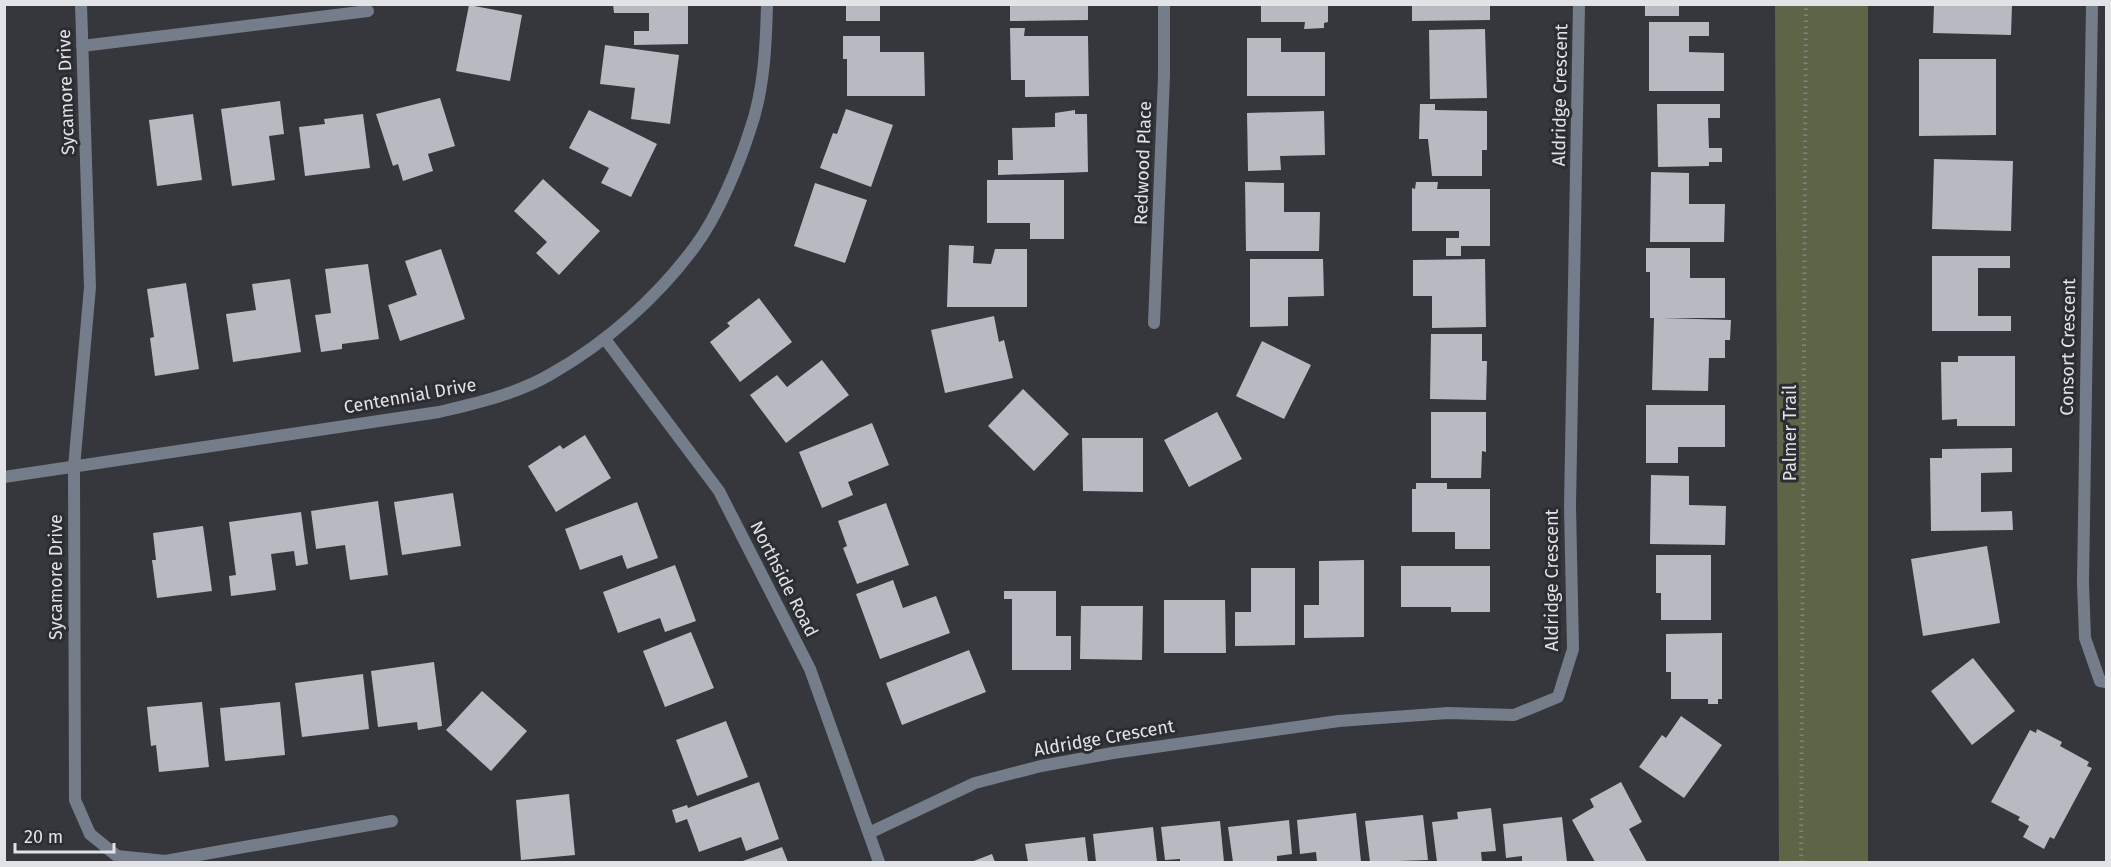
<svg xmlns="http://www.w3.org/2000/svg" width="2111" height="867" viewBox="0 0 2111 867" font-family="'Fira Sans',sans-serif">
  <rect width="100%" height="100%" fill="#35373c"/>
  <path fill="#5c6646" d="M1775 5H1868V862H1779Z"/>
  <path fill="#b7bac0" d="M613 4H688V44L634 45V31H649V13H614Z
    M846 4H880V21H846Z
    M1010 4H1088V20L1010 21Z
    M1261 4H1328V22L1324 23V28L1304 29 1305 22H1261Z
    M1412 4H1490V20L1412 21Z
    M1645 4H1679V16H1645Z
    M469 5 522 15 510 81 456 71Z
    M1934 5H2012L2011 35 1933 33Z
    M1649 22H1709V36H1689V52L1724 53V91H1649Z
    M1010 28H1025L1024 36H1088L1089 96 1025 97V80H1011Z
    M1485 29 1487 98 1430 99 1429 30Z
    M843 36H880V52H924L925 96H847V59H843Z
    M1247 38H1281V52H1325V96H1247Z
    M605 45 679 55 670 124 631 119 635 88 600 84Z
    M1919 59H1996V135L1919 136Z
    M440 98 455 146 428 154 433 171 403 181 398 164 393 166 376 114Z
    M280 101 284 134 269 136 275 180 232 186 221 109Z
    M1420 104H1435V110L1487 111V150H1482V176H1432L1428 139H1419Z
    M1657 104H1720V118H1708L1709 148H1722V162H1709V166L1658 167Z
    M846 109 893 125 871 187 820 168 833 133 837 134Z
    M589 110 657 144 631 197 601 183 609 168 569 148Z
    M1075 110V114H1087L1088 172 998 175V160H1013L1012 128 1055 127V113Z
    M1324 111 1325 155 1280 156 1281 170 1248 171 1247 113Z
    M193 114 202 180 157 186 149 120Z
    M363 114 370 168 305 176 299 127 325 124 324 119Z
    M1934 159 2013 161 2011 231 1932 229Z
    M1651 172 1689 173V204H1725L1724 242H1650Z
    M543 179 600 231 559 275 536 253 547 242 514 211Z
    M987 180H1064V239H1030V223H987Z
    M1245 182 1284 183V212H1320L1319 251H1246Z
    M1416 182H1438L1437 189H1490V246H1461V256H1446V238H1459V231H1412V188L1415 189Z
    M815 183 867 200 845 263 794 246Z
    M949 245 974 246 973 263 991 264 995 249H1027V307H947Z
    M1646 248H1690V278H1725V318H1663L1731 320 1730 340H1725V358H1709L1708 391 1652 390 1654 318H1650V272H1646Z
    M441 249 465 319 400 341 388 305 417 295 405 261Z
    M1932 256H2010V268H1978V316H2011V331H1932Z
    M1250 259H1323L1324 296 1288 297V326L1250 327Z
    M1485 259 1486 327 1432 328V296H1413V260Z
    M368 264 379 339 342 344V349L321 352 315 315 331 313 325 269Z
    M290 279 301 352 233 362 226 314 256 310 252 284Z
    M186 283 199 369 155 376 150 338 154 337 147 289Z
    M759 298 792 342 740 382 710 342 730 326 727 323Z
    M994 316 999 342 1004 340 1013 378 945 393 931 330Z
    M1431 334H1482V361H1487L1486 400 1430 399Z
    M1262 341 1311 365 1284 419 1236 396Z
    M1958 356H2015V426H1957V419L1942 420 1941 362H1958Z
    M822 360 849 395 786 443 750 395 777 375 787 387Z
    M1023 389 1069 434 1034 471 988 426Z
    M1646 405H1725V447H1678V463H1646Z
    M1217 412 1242 459 1189 487 1164 440Z
    M1431 412H1486V452L1482 451 1481 478H1431Z
    M872 423 889 465 848 482 853 495 822 508 799 452Z
    M585 435 611 478 556 512 528 466 560 445 563 449Z
    M1082 438H1143V492L1083 491Z
    M2012 448V472L1981 473V512L2012 511 2013 530 1931 531 1930 458H1942V449Z
    M1651 475 1689 476V505L1726 506 1725 545 1650 544Z
    M1416 483H1447V489H1490V549H1455V532H1412V489H1416Z
    M453 493 461 546 402 555 394 502Z
    M378 501 388 575 350 580 345 545 316 549 311 511Z
    M637 502 658 558 627 569 622 555 580 570 565 529Z
    M886 503 909 565 857 584 843 548 847 546 838 521Z
    M301 512 308 564 296 566 294 551 271 554 276 590 231 596 229 576 236 575 229 522Z
    M203 526 212 591 157 598 152 560H156L153 533Z
    M1987 546 2000 623 1923 636 1911 559Z
    M1656 555H1711V620H1661V593H1656Z
    M1364 560V637L1304 638V605H1319V561Z
    M675 565 696 621 665 632 660 618 618 633 603 592Z
    M1401 566H1490V612H1451V607H1401Z
    M1251 568H1295V645L1235 646V612H1251Z
    M893 580 903 608 936 596 950 633 880 659 856 594Z
    M1004 591H1056V636H1071V670H1012V599H1004Z
    M1164 600H1225L1226 653H1164Z
    M1081 606H1143L1142 660 1080 659Z
    M691 632 714 688 665 707 643 651Z
    M1722 633V699H1718V704H1708V699H1671V672H1666V634Z
    M969 650 986 692 902 725 886 683Z
    M1973 658 2015 711 1972 745 1931 691Z
    M434 662 442 726 418 730 417 722 378 727 371 671Z
    M363 674 369 729 302 737 295 683Z
    M482 691 527 731 491 771 446 730Z
    M202 702 209 767 159 772 156 745 151 746 147 707Z
    M280 702 285 755 225 761 220 708Z
    M1681 716 1722 745 1684 798 1639 767 1662 735 1666 738Z
    M726 721 748 777 697 796 676 740Z
    M2037 729 2062 742 2060 746 2089 762 2087 766 2092 768 2054 839 2050 837 2044 849 2023 837 2029 826 2018 820 2020 817 1991 802 2030 730 2036 733Z
    M759 782 779 839 746 851 741 837 699 852 687 819 676 823 672 810 687 805 688 808Z
    M1621 782 1642 822 1629 829 1647 862H1595L1572 820 1594 807 1590 799Z
    M569 794 575 855 521 860 516 800Z
    M1491 808 1496 851 1481 852 1482 862H1437L1432 822 1458 819 1457 812Z
    M1356 813 1361 862H1317L1316 852 1300 854 1297 820Z
    M1423 815 1428 860 1370 862 1365 821Z
    M1562 817 1567 862H1522V856L1506 858 1503 824Z
    M1289 820 1292 854 1277 856V862H1233L1228 827Z
    M1220 821 1224 862H1180V859L1165 860 1161 827Z
    M1153 827 1157 862H1096L1093 834Z
    M1085 837 1088 862H1028L1025 844Z
    M782 847 788 862H740Z
    M992 854 995 862H971Z"/>
  <g fill="none" stroke-linecap="round" stroke-linejoin="round">
    <path stroke="#7e8084" stroke-width="4" stroke-dasharray="1.5 4.5" stroke-linecap="butt" d="M1801 862 1806 4"/>
    <path stroke="#757c8a" stroke-width="12" d="M81 4 90 287 74 467 75 800 90 834 117 856 165 861 392 821
      M2092 4 2083 583 2085 638 2100 681 2106 682
      M82 46 368 11
      M1154 323 1164 76V4
      M605 339 719 491 810 669 879 862
      M869 833 975 783 1041 766 1113 753 1339 721 1448 713 1514 715 1558 697 1573 649 1570 506 1579 4"/>
    <path stroke="#757c8a" stroke-width="12" d="M4 477 439 412C477 403 517 394 551 374 606 343 658 297 696 245 718 215 739 165 750 130 764 91 766 46 767 4"/>
  </g>
  <g text-anchor="middle" dominant-baseline="central" stroke-width="6" stroke-linejoin="round" paint-order="stroke">
    <g font-size="18" fill="#e1e3e6" stroke="#2b2d32">
      <text transform="translate(66 92) rotate(-92)">Sycamore Drive</text>
      <text transform="translate(1560 95) rotate(-89)">Aldridge Crescent</text>
      <text transform="translate(1143 163) rotate(-88)">Redwood Place</text>
      <text transform="translate(2068 347) rotate(-89)">Consort Crescent</text>
      <text transform="translate(410 396) rotate(-10)">Centennial Drive</text>
      <text transform="translate(1790 433) rotate(-90)">Palmer Trail</text>
      <text transform="translate(56 577) rotate(-90)">Sycamore Drive</text>
      <text transform="translate(784 579) rotate(63)">Northside Road</text>
      <text transform="translate(1552 580) rotate(-90)">Aldridge Crescent</text>
      <text transform="translate(1104 738) rotate(-10)">Aldridge Crescent</text>
    </g>
  </g>
  <rect width="2111" height="867" fill="none" stroke="#e1e3e6" stroke-width="12"/>
  <path d="M15 843v9h99v-9" fill="none" stroke="#e1e3e6" stroke-width="3"/>
  <text x="24" y="843" font-size="18" fill="#e1e3e6" stroke="#2b2d32" stroke-width="4.5" paint-order="stroke">20 m</text>
</svg>
